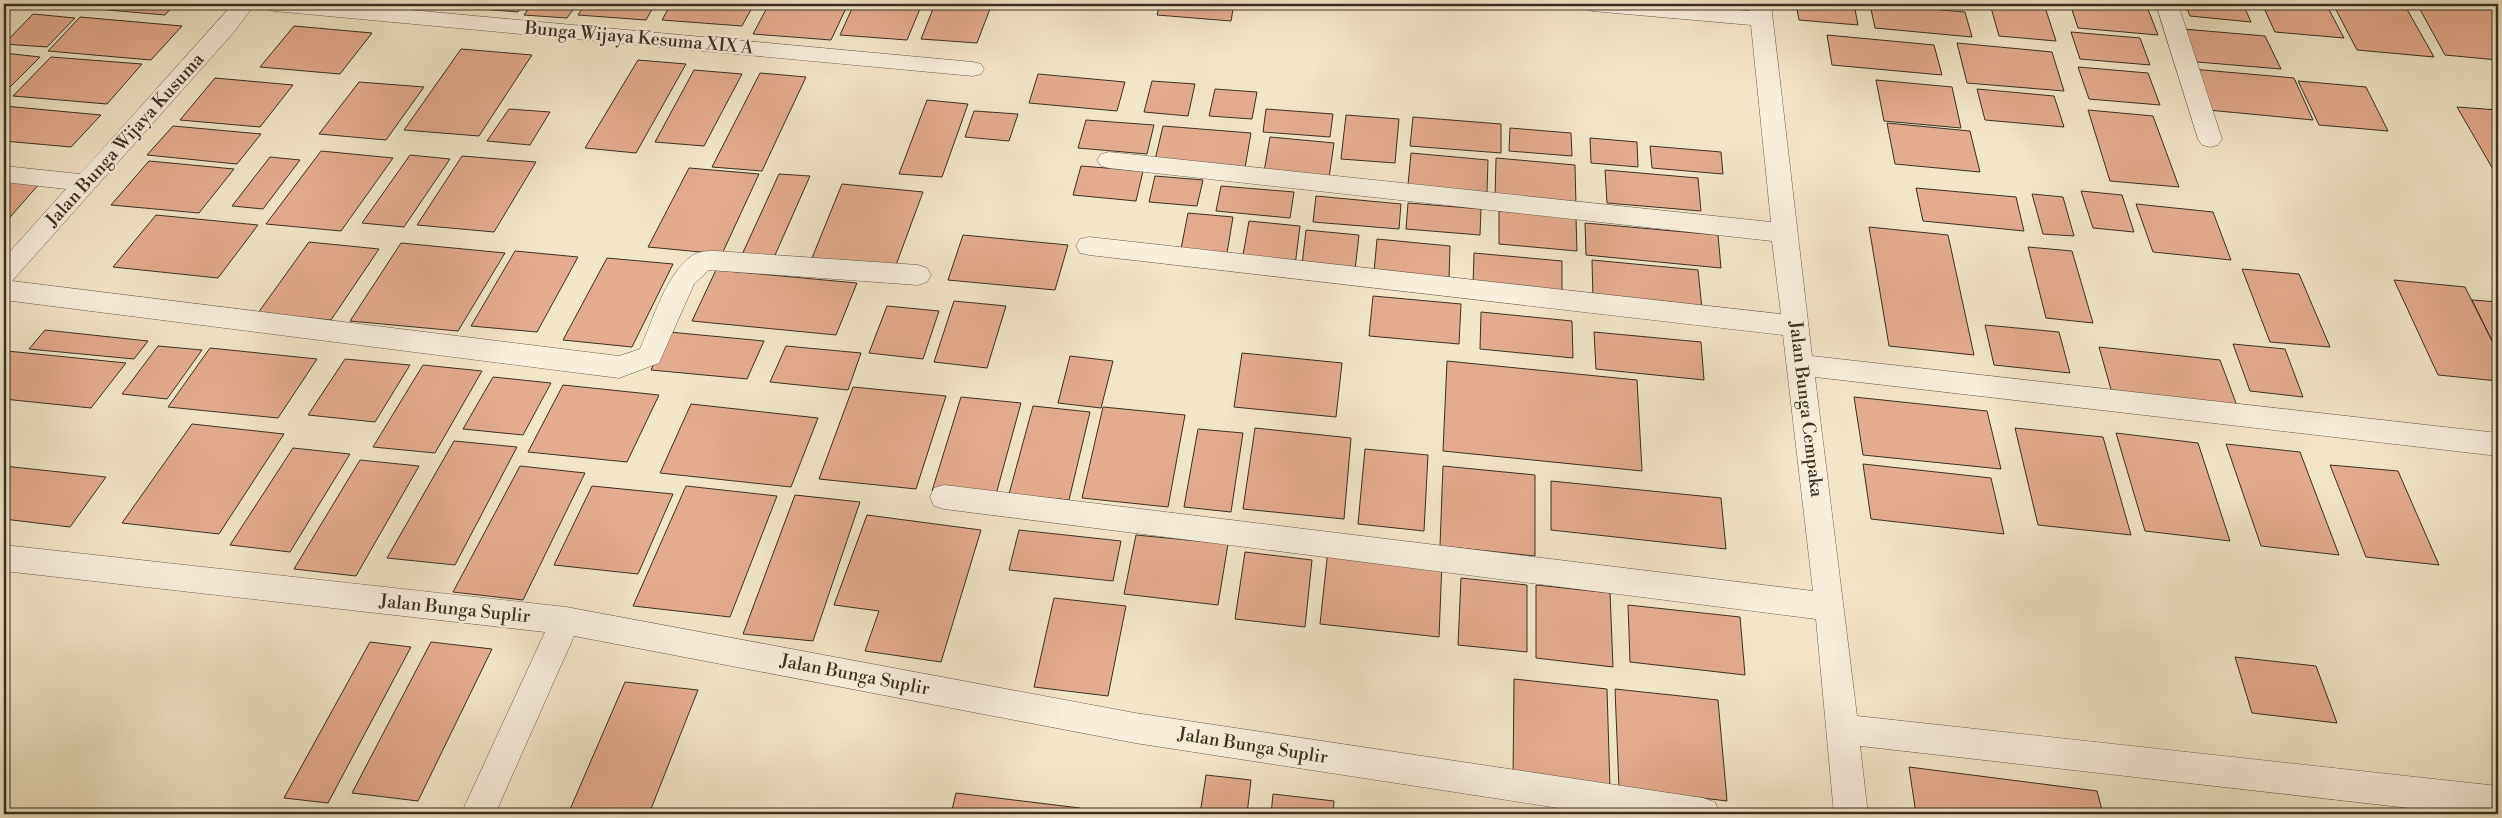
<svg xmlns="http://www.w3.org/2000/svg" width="2502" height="818" viewBox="0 0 2502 818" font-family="'Libre Bodoni',serif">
  <rect width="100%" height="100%" fill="#f3e6c7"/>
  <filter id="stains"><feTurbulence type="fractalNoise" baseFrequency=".004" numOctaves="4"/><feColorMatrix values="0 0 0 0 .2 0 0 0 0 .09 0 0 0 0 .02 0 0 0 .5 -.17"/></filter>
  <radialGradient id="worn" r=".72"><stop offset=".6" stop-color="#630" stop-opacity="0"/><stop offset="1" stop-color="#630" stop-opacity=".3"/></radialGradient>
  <path fill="#e4ac8f" stroke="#3b3022" d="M78 4H175L165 15 74 7Z
    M471 4H524L518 12 468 8Z
    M532 4H577L567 18 524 15Z
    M585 4H655L646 20 578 15Z
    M671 4H754L742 26 662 20Z
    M769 4H848L831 40 753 34Z
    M854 4H922L907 40 840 35Z
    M935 4 991 6 977 43 921 39Z
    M1160 4H1234L1231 21 1157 15Z
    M1796 4H1854L1858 25 1799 20Z
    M1870 4 1965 12 1972 37 1875 28Z
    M1990 4H2044L2056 41 1999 36Z
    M2070 4H2146L2158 35 2078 28Z
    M2185 4H2243L2251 22 2190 16Z
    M2262 4H2326L2344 38 2275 32Z
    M2333 4H2404L2434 57 2357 50Z
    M2417 4H2498V60L2445 55Z
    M33 14 75 18 47 47 4 44Z
    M80 17 182 26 151 60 48 51Z
    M294 26 372 33 340 74 260 67Z
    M2183 29 2265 36 2281 69 2197 62Z
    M2071 32 2140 38 2150 65 2080 59Z
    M1827 35 1934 45 1942 75 1832 65Z
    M1957 43 2052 52 2064 91 1967 83Z
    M461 49 532 55 479 136 404 130Z
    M4 53 40 57 6 91H4Z
    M51 57 142 64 107 104 13 96Z
    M638 60 686 64 636 153 585 148Z
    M2078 67 2148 73 2160 105 2089 99Z
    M2192 69 2294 78 2313 120 2208 110Z
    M694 70 742 74 704 146 655 142Z
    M760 73 806 77 762 171 712 167Z
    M1038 74 1125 82 1117 111 1029 103Z
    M215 78 293 85 260 127 180 120Z
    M1876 80 1952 87 1961 128 1884 121Z
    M1152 81 1195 84 1188 116 1144 112Z
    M2298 81 2366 87 2388 131 2319 125Z
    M359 82 424 87 386 140 319 134Z
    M1215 89 1257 92 1252 119 1209 116Z
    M1977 89 2054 96 2064 127 1985 120Z
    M927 100 968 104 942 177 899 174Z
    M4 106 101 115 71 147 4 141Z
    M2457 107 2498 110V172L2494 171Z
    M509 109 550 112 530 145 487 141Z
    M1266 109 1333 114 1330 137 1263 132Z
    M2088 110 2153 116 2179 187 2110 181Z
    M974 111 1018 114 1009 141 965 137Z
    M1346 115 1399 119 1395 163 1341 159Z
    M1413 117 1501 124V153L1410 146Z
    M1086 120 1154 125 1147 154 1078 148Z
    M1887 123 1970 131 1980 172 1895 164Z
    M173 126 261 134 237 164 147 155Z
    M1163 126 1251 133 1245 168 1155 160Z
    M1510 128 1571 133 1572 156 1509 151Z
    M1270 137 1334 143 1329 178 1264 172Z
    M1590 138 1637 142 1638 167 1591 163Z
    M1650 146 1721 152 1723 174 1652 168Z
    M321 151 393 158 341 231 266 224Z
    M1411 153 1488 160 1487 192 1408 185Z
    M410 155 450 159 404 227 362 223Z
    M462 156 536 162 494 232 417 225Z
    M270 157 300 160 263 209 232 206Z
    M1496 158 1575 165 1576 207 1495 200Z
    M149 161 234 169 199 213 111 205Z
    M1081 166 1143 171 1136 201 1073 195Z
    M689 168 759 174 722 254 648 247Z
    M1605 170 1698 178 1701 211 1607 203Z
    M779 174 810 176 772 262 740 259Z
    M1155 176 1203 180 1197 206 1149 202Z
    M4 180 40 183 4 224Z
    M842 184 923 192 896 265 812 258Z
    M1221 186 1294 192 1290 218 1216 211Z
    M1916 188 2016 197 2024 231 1923 221Z
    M2081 191 2122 195 2134 232 2093 228Z
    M2032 194 2063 197 2074 236 2043 234Z
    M1316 196 1401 204 1399 229 1313 222Z
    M1408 203 1481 209 1480 235 1406 229Z
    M2136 204 2213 212 2231 260 2153 252Z
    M1499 211 1576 218 1577 251 1499 244Z
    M1188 213 1233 217 1227 253 1181 249Z
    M156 215 258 225 218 278 113 267Z
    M1249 221 1300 226 1295 266 1242 261Z
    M1585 223 1718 235 1721 268 1586 255Z
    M1869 227 1948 235 1974 355 1889 346Z
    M1306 230 1359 235 1355 270 1302 265Z
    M963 235 1068 245 1055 290 948 280Z
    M1377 239 1450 246 1449 279 1374 272Z
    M309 242 379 249 331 320 258 313Z
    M401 243 505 253 458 331 350 321Z
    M2028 247 2072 251 2093 323 2046 318Z
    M515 251 578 257 537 332 471 326Z
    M1474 253 1562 261V294L1473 286Z
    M607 258 673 264 632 347 563 340Z
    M1592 260 1698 270 1702 309 1593 299Z
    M2242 269 2299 274 2330 347 2270 342Z
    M716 270 857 283 836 335 692 321Z
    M2394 280 2465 287 2498 353V381L2438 375Z
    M1373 296 1461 304 1459 344 1369 336Z
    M2472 300 2498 302V353Z
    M954 301 1006 306 987 368 934 362Z
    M887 306 939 311 923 359 869 353Z
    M1481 312 1572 321 1573 358 1480 349Z
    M1985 325 2059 332 2070 373 1994 365Z
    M45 330 148 341 134 359 29 349Z
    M669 332 764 341 747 379 651 370Z
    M1594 332 1701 342 1704 380 1596 369Z
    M2233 344 2285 349 2303 397 2250 391Z
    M158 346 202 350 167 399 122 394Z
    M786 346 861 353 848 390 770 382Z
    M2099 347 2220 360 2240 414 2114 400Z
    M210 348 317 359 278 418 168 407Z
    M7 351 126 363 91 408 4 399V355Z
    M1242 353 1342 363 1336 417 1234 407Z
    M1070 356 1113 361 1101 408 1058 403Z
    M345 359 410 365 375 422 308 415Z
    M1447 361 1637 380 1642 471 1443 451Z
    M423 365 482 371 435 453 373 447Z
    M493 377 551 383 523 435 463 429Z
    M563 385 659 395 627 462 528 452Z
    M853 387 946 396 916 489 819 479Z
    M961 397 1021 403 995 498 932 491Z
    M1854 397 1987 411 2001 469 1863 455Z
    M691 404 818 418 791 487 660 473Z
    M1033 406 1090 412 1069 500 1009 494Z
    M1103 407 1185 415 1168 507 1082 498Z
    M192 424 284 434 219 534 122 523Z
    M1255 428 1351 438 1344 519 1243 509Z
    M2015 428 2103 437 2131 535 2038 525Z
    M1198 429 1243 433 1231 512 1184 507Z
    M2116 433 2198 443 2230 541 2145 531Z
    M454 441 517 447 455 565 387 558Z
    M2226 444 2300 452 2339 555 2261 546Z
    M293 448 350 454 290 552 230 545Z
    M1365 449 1428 455 1424 531 1358 524Z
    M360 460 419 466 356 576 294 569Z
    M1863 464 1991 478 2004 534 1871 519Z
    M2330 465 2398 471 2439 565 2366 557Z
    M4 466 106 477 70 527 4 519Z
    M520 466 585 473 523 600 453 592Z
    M1443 466 1535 475V556L1440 546Z
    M1551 481 1721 498 1726 549 1551 530Z
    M592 486 673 494 638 574 554 565Z
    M686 486 777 496 730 617 633 606Z
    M795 495 860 502 813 641 743 634Z
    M867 515 981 530 941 662 865 651 879 611 834 605Z
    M1019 530 1121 541 1113 581 1009 570Z
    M1136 535 1228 544 1218 605 1124 594Z
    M1328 550 1442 562 1439 637 1320 624Z
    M1245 552 1312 560 1305 627 1235 619Z
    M1461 578 1527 585V652L1458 645Z
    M1536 585 1610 593 1613 667 1536 658Z
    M1054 598 1126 606 1108 696 1034 687Z
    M1628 605 1740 617 1745 675 1630 662Z
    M370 642 411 647 328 803 284 798Z
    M431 642 492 649 418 801 352 793Z
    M2235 657 2316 666 2337 723 2252 713Z
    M1514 679 1607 689 1610 788 1513 777Z
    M625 682 698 690 649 814H568Z
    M1615 689 1718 700 1727 801 1619 788Z
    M1909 767 2097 791 2103 814H1916Z
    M1206 775 1251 780 1247 814H1200Z
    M956 793 1080 808 1078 814H951Z
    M1273 794 1334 801 1333 814H1271Z"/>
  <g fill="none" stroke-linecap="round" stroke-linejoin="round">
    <g stroke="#695e4b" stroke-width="1">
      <path id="minor" d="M233 4H255L234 32 12 281 619 356 640 349C653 320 666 273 693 255 700 251 709 251 716 251L918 265 927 268 931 275 927 282 918 285 709 270 694 284 659 363 619 378 4 300V258L66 189 4 182V166L80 174Z
        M263 4H346L973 62 981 64 984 69 981 74 973 76 274 11 266 9Z
        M1581 4H1668L1750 11 1749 4H1771L1812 356 2498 433V456L1815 377 1857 716 2498 786V814H2462L1860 746 1868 814H1834L1816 619 944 509 934 506 930 497 934 488 944 485 1813 591 1783 335 1089 255 1080 253 1076 246 1080 239 1089 237 1781 314 1772 241 1109 168 1101 166 1097 160 1101 154 1109 152 1771 222 1751 25 1592 11 1584 9Z
        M2156 4H2178L2222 139 2218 145 2210 147 2202 145 2198 139Z
        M4 545 566 607 1135 713 1703 798 1715 802 1720 814H1598L1135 743 574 636 495 814H461L545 632 4 571Z"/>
    </g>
    <use href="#minor" fill="#f7efdb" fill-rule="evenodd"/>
  </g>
  <g text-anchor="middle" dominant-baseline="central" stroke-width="4.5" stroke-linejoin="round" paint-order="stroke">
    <g font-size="18" fill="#3b3022" stroke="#f7efdb">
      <text transform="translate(639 38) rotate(5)">Bunga Wijaya Kesuma XIX A</text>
      <text transform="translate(125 140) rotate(-48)">Jalan Bunga Wijaya Kusuma</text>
      <text transform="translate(1806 409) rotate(83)">Jalan Bunga Cempaka</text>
      <text transform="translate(455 609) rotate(6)">Jalan Bunga Suplir</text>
      <text transform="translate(855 675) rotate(11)">Jalan Bunga Suplir</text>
      <text transform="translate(1253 746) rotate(9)">Jalan Bunga Suplir</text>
    </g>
  </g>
  <rect width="2502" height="818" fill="none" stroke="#f3e6c7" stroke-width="20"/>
  <rect x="5" y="5" width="2492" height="808" fill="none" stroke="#3b3022" stroke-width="2.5"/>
  <rect x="10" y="10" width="2482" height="798" fill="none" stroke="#3b3022"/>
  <rect width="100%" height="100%" filter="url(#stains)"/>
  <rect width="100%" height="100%" fill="url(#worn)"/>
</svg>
